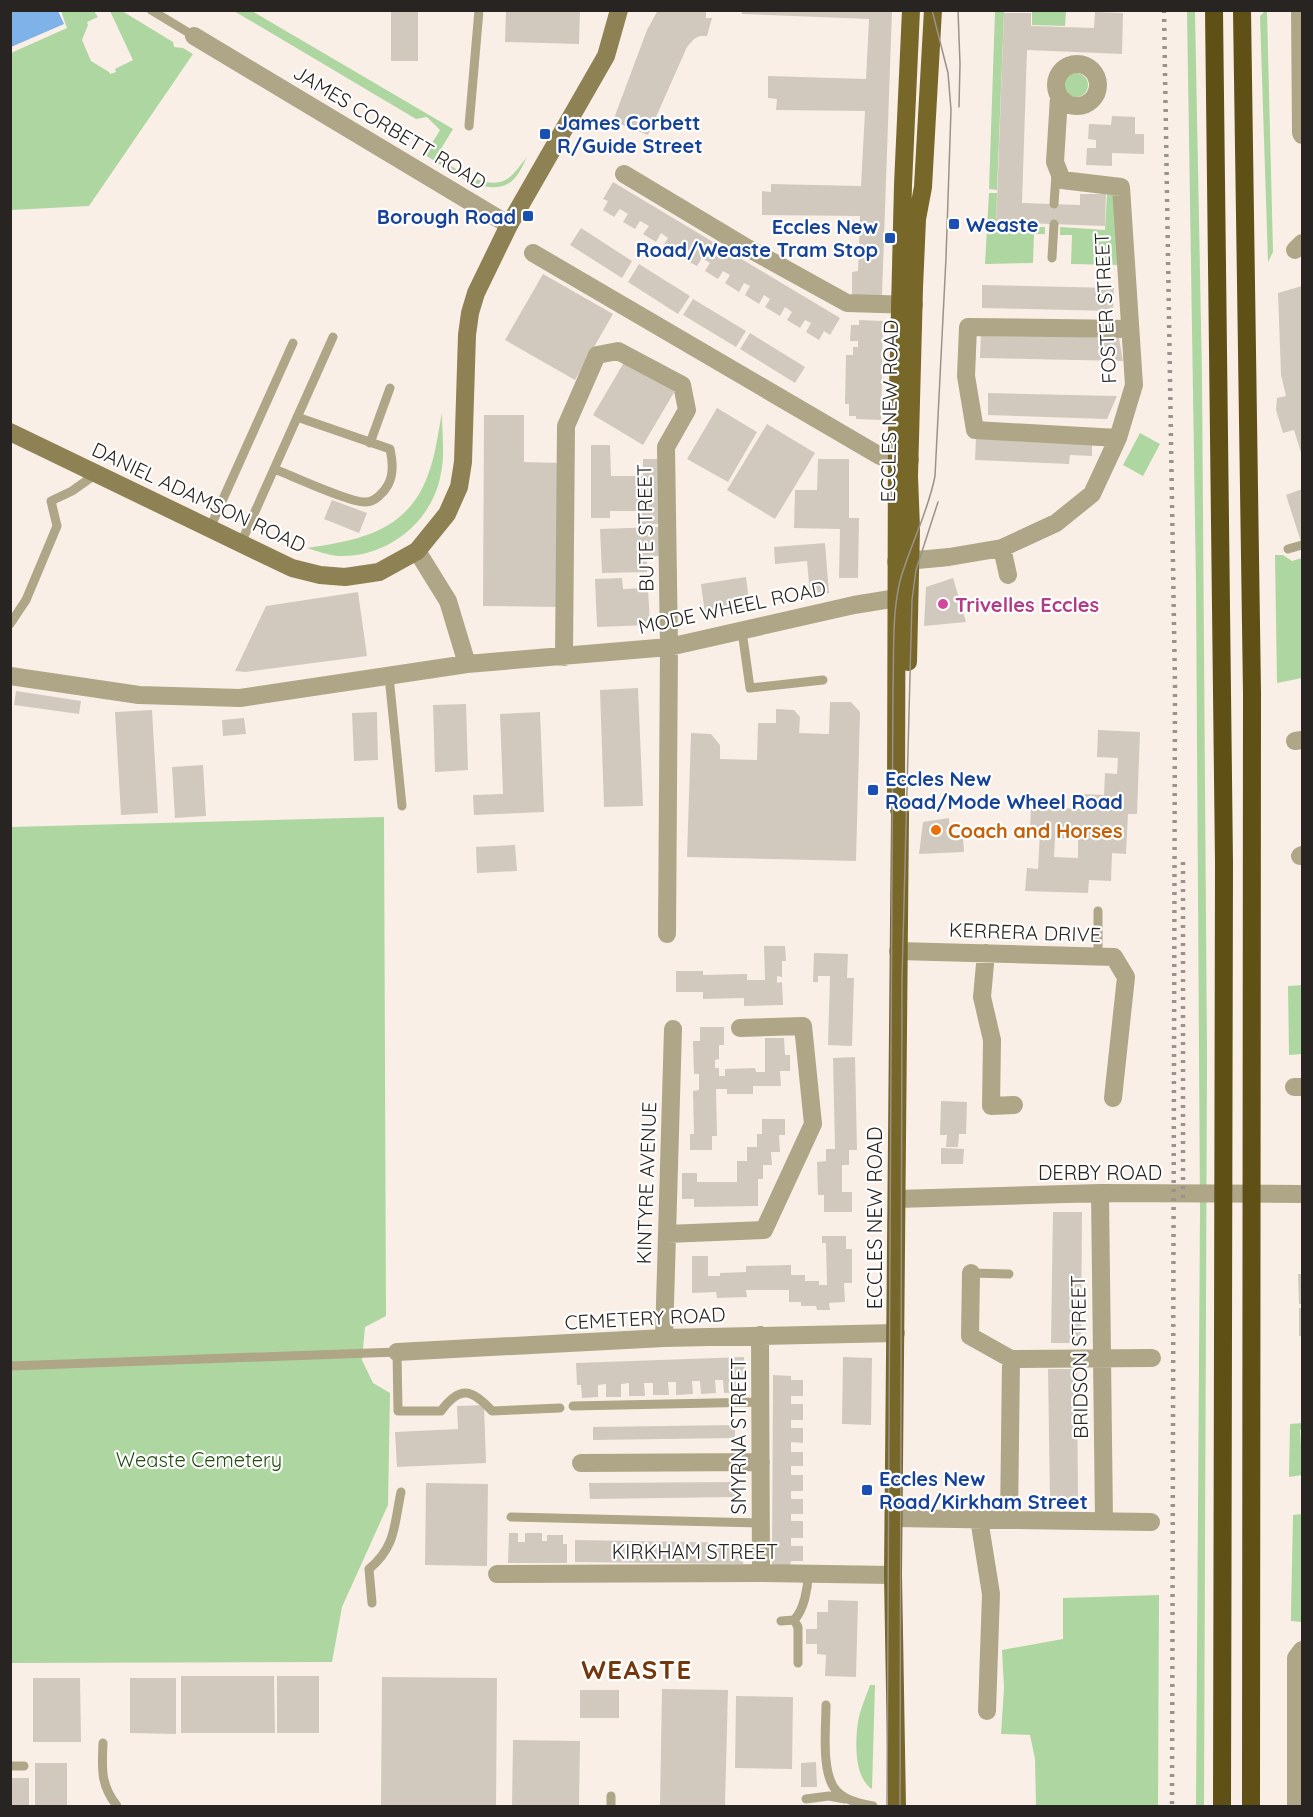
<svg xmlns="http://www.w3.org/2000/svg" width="1313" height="1817" viewBox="0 0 1313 1817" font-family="Quicksand,sans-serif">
  <rect width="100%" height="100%" fill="#faefe6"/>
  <path fill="#aed6a0" d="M122 11 173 42 174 47 183 48 193 54 89 206 11 210V53L67 28 61 11H94L98 17 87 22 88 25 82 40 91 61 109 72 110 74 116 72 115 69 133 60 110 11Z
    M234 11H252L453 129 436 157C455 167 486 192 507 179 515 174 521 164 527 157 523 165 519 175 512 181 486 201 447 168 425 155L440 130 427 117 416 119Z
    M995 11H1066L1065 26 1032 25V12H1004L997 190 989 189Z
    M1187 11H1195L1202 376 1207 1055 1204 1806H1196L1200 1210 1196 584Z
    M1265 11H1267L1273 252 1268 262 1260 16Z
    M1064 85a12 12 0 1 1 24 0a12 12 0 1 1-24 0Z
    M989 193H997L996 229 1025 230V227H1045V234H1034L1033 263 985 264Z
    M1107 194H1117L1121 265 1071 264 1072 235H1060V227L1105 230Z
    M442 413C442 433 445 454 441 473 433 522 387 558 338 556 327 555 317 551 307 548 361 540 409 531 429 472 436 453 438 432 442 413Z
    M1140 433 1160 444 1143 476 1123 465Z
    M1275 555H1283L1292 561 1302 558V678L1277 683Z
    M384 817 386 1316 365 1327 362 1360 373 1383 390 1393 388 1505 342 1607 332 1662 11 1663 10 827Z
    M1302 985V1054L1289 1055 1288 986Z
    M1302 1423V1429L1300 1430 1302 1464H1301L1302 1475 1289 1477 1290 1424Z
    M1302 1514V1622L1291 1621V1612L1293 1515Z
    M1159 1595 1158 1806H1036L1035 1759 1030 1735 1001 1734 1004 1688 1002 1650 1063 1639V1598Z
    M870 1685H875L872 1789C854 1778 855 1741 858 1722 860 1709 866 1697 870 1685Z"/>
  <path fill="#7eb2e9" d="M11 10 58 11 64 24 11 47Z"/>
  <path fill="#d1c9be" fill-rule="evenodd" d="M391 10H418V61H391Z
    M506 10H580L579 44 505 42Z
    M658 10H706V18H712L707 36H700L694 39 687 47 648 135 613 121 647 30Z
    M742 10H892L882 295H852V272L858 271 860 216 762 215V191L771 192V184L861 186 865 111 776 110 777 99 768 98V76L866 79 869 19 742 14Z
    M1095 12 1123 13 1122 54 1027 50 1022 203 1080 205V194H1106L1105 226 1024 223V228L996 227 1004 13H1031V26L1094 28Z
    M1112 116 1135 117V134H1144V154L1112 153V166L1086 165 1087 148H1096V140L1088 139 1089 124 1111 125Z
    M613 182 840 318 830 335 824 331 819 340 806 332 811 323 805 320 800 328 787 320 792 312 785 307 780 316 765 307 770 299 764 295 759 304 745 295 750 286 744 283 739 292 725 283 730 275 723 271 718 279 705 271 710 263 702 258 697 266 684 259 689 250 682 246 677 255 663 246 668 238 661 233 656 242 643 234 649 226 640 221 635 229 623 222 628 214 620 209 614 217 603 210 608 201 603 199Z
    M581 228 632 261 622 278 570 245Z
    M639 264 690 296 678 314 628 282Z
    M543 274 613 314 575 380 505 340Z
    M982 285 1114 288 1113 311 982 308Z
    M1302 286V456L1294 430 1283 433 1276 410 1277 398 1286 396 1281 375 1278 293Z
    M693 299 746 331 736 347 683 315Z
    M859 320 883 321 881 420 856 419V416H849V404H845L846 355H853V347H858V341H850L851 325H859Z
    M750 333 805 367 795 383 740 349Z
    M981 334 1119 338 1123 361 980 358Z
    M626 359 676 389 643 445 593 415Z
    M988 393 1117 396 1107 419 988 415Z
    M717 408 757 432 728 482 687 459Z
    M484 415H524V462L560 463 559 607 483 606Z
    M767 424 815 453 775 519 727 490Z
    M976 438 1092 444V456L1070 455 1069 464 975 460Z
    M591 445H610L611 476H643V459H660V524H638V511H610V518H591Z
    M818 459H849V518H859L858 578H839L840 529 794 528 795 490H817Z
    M1302 489V541L1301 542 1286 495Z
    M332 500 367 513 359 533 324 519Z
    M660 527 661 556H647V572L602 573 600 529Z
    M825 543 829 593 810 595 807 561 775 564 774 547Z
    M746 577 750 608 705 614 701 584Z
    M622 578 623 589 648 588 650 625 597 627 595 579Z
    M953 578 966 622 924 626 926 587Z
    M358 592 367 656 245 672 235 671 266 606Z
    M638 688 643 806 604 807 600 690Z
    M16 691 81 701 79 714 14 705Z
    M830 702H851L860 712 856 861 687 857 691 733 711 734 720 745V759L757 760 758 723H776V709L794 710 800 717 799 733 829 734Z
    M466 704 468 770 435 772 433 705Z
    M152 710 158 813 121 815 115 712Z
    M377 712 378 760 354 761 352 713Z
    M540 712 544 812 474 815 473 795 503 794 500 714Z
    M244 718 246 734 223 736 222 720Z
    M1098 730 1140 732 1137 814H1128L1126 854 1112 853 1111 881 1089 880 1088 893 1025 891 1027 868 1038 869 1040 832H1030L1031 807 1082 809 1083 794 1104 795 1105 773 1117 774 1118 758 1097 757ZM1055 838 1078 839V858L1054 857Z
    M203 765 206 816 175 818 172 767Z
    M949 818 950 839 963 838 964 852 919 854 923 822Z
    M515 845 517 871 477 873 476 847Z
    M764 946H785L786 961H782V977L777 976V983L782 982 783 1005 744 1006V998L703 999V992H676V971H703V975L747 974V980H765Z
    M814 953 848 954 847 978H854L852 1046 828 1045 830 976H818V982H813Z
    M700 1027H724V1045H719V1059L715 1060V1068H719V1076H725V1069L755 1068 756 1072H765V1038H784L785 1055H790V1071H780L781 1086H753V1094H727V1089H716L717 1136H712V1150H690V1134H694L693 1091 699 1090V1074H694L693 1041H700Z
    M855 1057 857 1150H849V1165H842V1192H852V1212H824V1195H818L817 1162 826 1161V1149H835L833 1058Z
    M941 1101 967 1102 966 1134H959L958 1147H946L947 1135H940Z
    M762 1119H785V1135H779L780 1152H771L772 1165H763V1179H758V1206L694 1207V1199H682V1173H697V1182H737V1161H747V1147H757V1134H762Z
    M941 1148 964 1149 963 1164H941Z
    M1053 1212H1082L1081 1343H1051Z
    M822 1236H846V1249H852V1283H844L845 1302 829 1303 830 1310H817L816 1306H801V1302H789V1290H746L747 1297 717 1298 716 1292 692 1293V1256H708V1276H720V1273L746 1272V1266L791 1265V1275H805V1281H819V1285H827L826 1243H822Z
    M1298 1274H1302V1304H1299Z
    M1299 1308H1302V1336H1299Z
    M744 1357 745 1379H740V1392L724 1393 723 1380H715L716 1393 701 1394 700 1381H692L693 1394 676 1395V1382H668L669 1395H653V1383H644L645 1396H629V1383L621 1384V1397H606V1384L598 1385V1397L582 1398 581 1385H577L576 1363Z
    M843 1357 872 1358 871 1425 842 1424Z
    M1048 1369H1077L1078 1501H1050Z
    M773 1375 791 1376V1380H803V1396H791V1404H803V1420H791V1428H803V1443L791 1442V1452H803V1466H791V1475H803V1491H791V1499H803V1514H791V1521H803V1538H791V1546H803V1561H791L790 1566H772Z
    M484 1405 486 1463 397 1467 395 1432 458 1429 457 1406Z
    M735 1425V1438L593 1440V1427Z
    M735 1482V1497L590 1499 589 1483Z
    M426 1483 488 1484 487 1566 425 1565Z
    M509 1533H518V1542H525V1533H542V1541H547V1535H563V1544H567V1563H508Z
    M575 1540 743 1543V1564L575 1562Z
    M828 1600 858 1601 856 1677 825 1676 826 1655 817 1654V1644H806V1629H817V1612H828Z
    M181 1676H274L275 1733H181Z
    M277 1676H319V1733H277Z
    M382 1677 497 1678 496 1806H381Z
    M33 1678H80L81 1742H33Z
    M130 1678H176V1734L130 1733Z
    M662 1689 728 1690 725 1806H660Z
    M580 1690H619V1718H580Z
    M736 1696 793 1697 792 1769 735 1768Z
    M513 1740 580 1741 579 1806H512Z
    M816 1762 817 1787H801V1763Z
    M35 1763H67V1806H35Z
    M10 1778H29V1806H10Z"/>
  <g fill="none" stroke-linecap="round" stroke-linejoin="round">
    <path stroke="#aea687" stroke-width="9" d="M151 10 194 36
      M469 126 479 10
      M1054 204 1056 174
      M1052 258 1054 224
      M370 443 390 388
      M274 469C291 475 352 504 366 502 375 502 384 492 388 485 394 474 393 462 390 449L297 417
      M210 528 293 343
      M241 543 333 337
      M1288 549 1302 545
      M10 624 26 600 57 526 51 501 72 491 96 474
      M742 631 750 688 823 680
      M389 676 402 806
      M1098 911V957
      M971 1273 1009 1274
      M10 1366 397 1352 398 1411H441C460 1385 472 1389 492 1411L560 1408
      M573 1406 759 1402
      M511 1517 761 1523
      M372 1603 369 1569C396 1547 394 1525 401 1492
      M794 1620 798 1627V1663
      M781 1621 794 1620C804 1610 808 1588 808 1574
      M826 1705C826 1727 821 1771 835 1789 843 1800 860 1804 873 1806
      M103 1743C102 1769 100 1784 117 1806
      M10 1766H24
      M806 1799 829 1796 845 1799
      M611 1806V1796"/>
    <path stroke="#aea687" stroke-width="18" d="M1300 10 1301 133 1302 135
      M194 36 509 225
      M1056 85a21 21 0 1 1 42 0a21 21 0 1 1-42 0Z
      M624 174 744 246 847 303 914 305
      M1295 250 1302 243
      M533 253 880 456 898 460H910
      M1118 438 975 430 966 376 968 327 1130 329
      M1002 548 1008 575
      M417 551 448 601 467 664
      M896 562 949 557 1002 548 1056 523 1092 494 1118 438 1134 385 1121 187 1062 180 1055 162 1059 97
      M564 657 566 426 597 355 618 351 682 385 687 410 666 447 669 647 667 934
      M10 676 139 695 240 698 467 664 669 647 854 605 909 596
      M1295 741 1302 740
      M1300 856 1302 855
      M898 951 1114 957 1126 977 1113 1098
      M986 953 982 997 992 1040 991 1106 1014 1105
      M1294 1087H1302
      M1100 1193 1104 1521
      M897 1199 1100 1193 1302 1194
      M667 1234 764 1230 813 1124 803 1026 740 1028
      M971 1273 970 1336 1011 1359 1009 1520
      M760 1335 761 1573
      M664 1338 673 1029
      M397 1352 664 1338 896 1333
      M1011 1359 1152 1358
      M581 1463 761 1462
      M894 1518 1151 1522
      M979 1519 991 1594 987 1711
      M497 1574 761 1573 893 1575
      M1296 1806V1658L1302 1650"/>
    <path stroke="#8e8153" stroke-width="18" d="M10 432 292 568 320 575 345 577 379 572 417 551 447 514 459 487 463 462 467 335 470 313 476 293 509 225 606 56 619 10"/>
    <path stroke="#776729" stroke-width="18" d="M908 662 911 528 909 476 914 288 917 219 923 187 933 10
      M897 1806 893 1575 900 813 896 799 897 433 903 185 911 10"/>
    <path stroke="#5f5116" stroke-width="18" d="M1214 10 1224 863 1222 1806
      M1242 10 1252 693 1251 1806"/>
    <path stroke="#9a928c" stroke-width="1.5" d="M958 10 960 64 959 107
      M887 1806 893 687C894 654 892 613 900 581 910 545 928 513 935 476L946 258 951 110 948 73 932 10
      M900 1806 902 979 912 600 916 570 938 502"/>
    <path stroke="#9a928c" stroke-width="4.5" stroke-dasharray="3 6" stroke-linecap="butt" d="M1164 10 1175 686 1172 1806
      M1183 862V1204"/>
  </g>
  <g fill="#1a4fb4" stroke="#fff" stroke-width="2">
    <rect x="539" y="128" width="12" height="12" rx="3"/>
    <rect x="522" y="210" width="12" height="12" rx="3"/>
    <rect x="948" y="218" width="12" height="12" rx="3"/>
    <rect x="884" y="232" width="12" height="12" rx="3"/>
    <rect x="867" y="784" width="12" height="12" rx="3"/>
    <rect x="861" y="1484" width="12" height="12" rx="3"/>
  </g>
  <circle fill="#d1479c" stroke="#fff" stroke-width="2" cx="943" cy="604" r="6"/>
  <circle fill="#e8710a" stroke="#fff" stroke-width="2" cx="936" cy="830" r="6"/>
  <g text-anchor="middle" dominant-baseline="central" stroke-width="4.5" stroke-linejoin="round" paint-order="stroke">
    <g font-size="20" font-weight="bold" fill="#164399" stroke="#fff" text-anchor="start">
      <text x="557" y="122">James Corbett<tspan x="557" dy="23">R/Guide Street</tspan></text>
      <text x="516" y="216" text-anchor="end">Borough Road</text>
      <text x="966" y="224">Weaste</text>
      <text x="878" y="226" text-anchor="end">Eccles New<tspan x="878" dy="23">Road/Weaste Tram Stop</tspan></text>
      <text x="885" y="778">Eccles New<tspan x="885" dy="23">Road/Mode Wheel Road</tspan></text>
      <text x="879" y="1478">Eccles New<tspan x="879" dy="23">Road/Kirkham Street</tspan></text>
    </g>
    <g font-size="20" fill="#282421" stroke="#fff">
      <text transform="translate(390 127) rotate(31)">JAMES CORBETT ROAD</text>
      <text transform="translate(1105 308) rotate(-93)">FOSTER STREET</text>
      <text transform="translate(889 411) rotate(-89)">ECCLES NEW ROAD</text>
      <text transform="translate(199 497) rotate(25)">DANIEL ADAMSON ROAD</text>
      <text transform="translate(645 528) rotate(-91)">BUTE STREET</text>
      <text transform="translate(732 607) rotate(-12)">MODE WHEEL ROAD</text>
      <text transform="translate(1025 932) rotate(2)">KERRERA DRIVE</text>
      <text x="1100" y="1172">DERBY ROAD</text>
      <text transform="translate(646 1183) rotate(-88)">KINTYRE AVENUE</text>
      <text transform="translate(874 1218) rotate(-90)">ECCLES NEW ROAD</text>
      <text transform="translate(645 1318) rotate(-3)">CEMETERY ROAD</text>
      <text transform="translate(1079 1357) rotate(-91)">BRIDSON STREET</text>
      <text transform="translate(738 1436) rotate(-90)">SMYRNA STREET</text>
      <text x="695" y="1551">KIRKHAM STREET</text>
    </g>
    <g font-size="20" font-weight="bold" fill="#b23c85" stroke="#fff" text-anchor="start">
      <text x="955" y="604">Trivelles Eccles</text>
    </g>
    <g font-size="20" font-weight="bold" fill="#c56008" stroke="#fff" text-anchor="start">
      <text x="948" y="830">Coach and Horses</text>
    </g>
    <g font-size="20" fill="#234d0f" stroke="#fff">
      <text x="199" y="1459">Weaste Cemetery</text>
    </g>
    <g font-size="26" font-weight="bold" letter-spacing="1.5" fill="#75380d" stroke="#fff">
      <text x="637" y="1669">WEASTE</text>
    </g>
  </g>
  <rect width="1313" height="1817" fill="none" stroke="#282421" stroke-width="24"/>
</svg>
